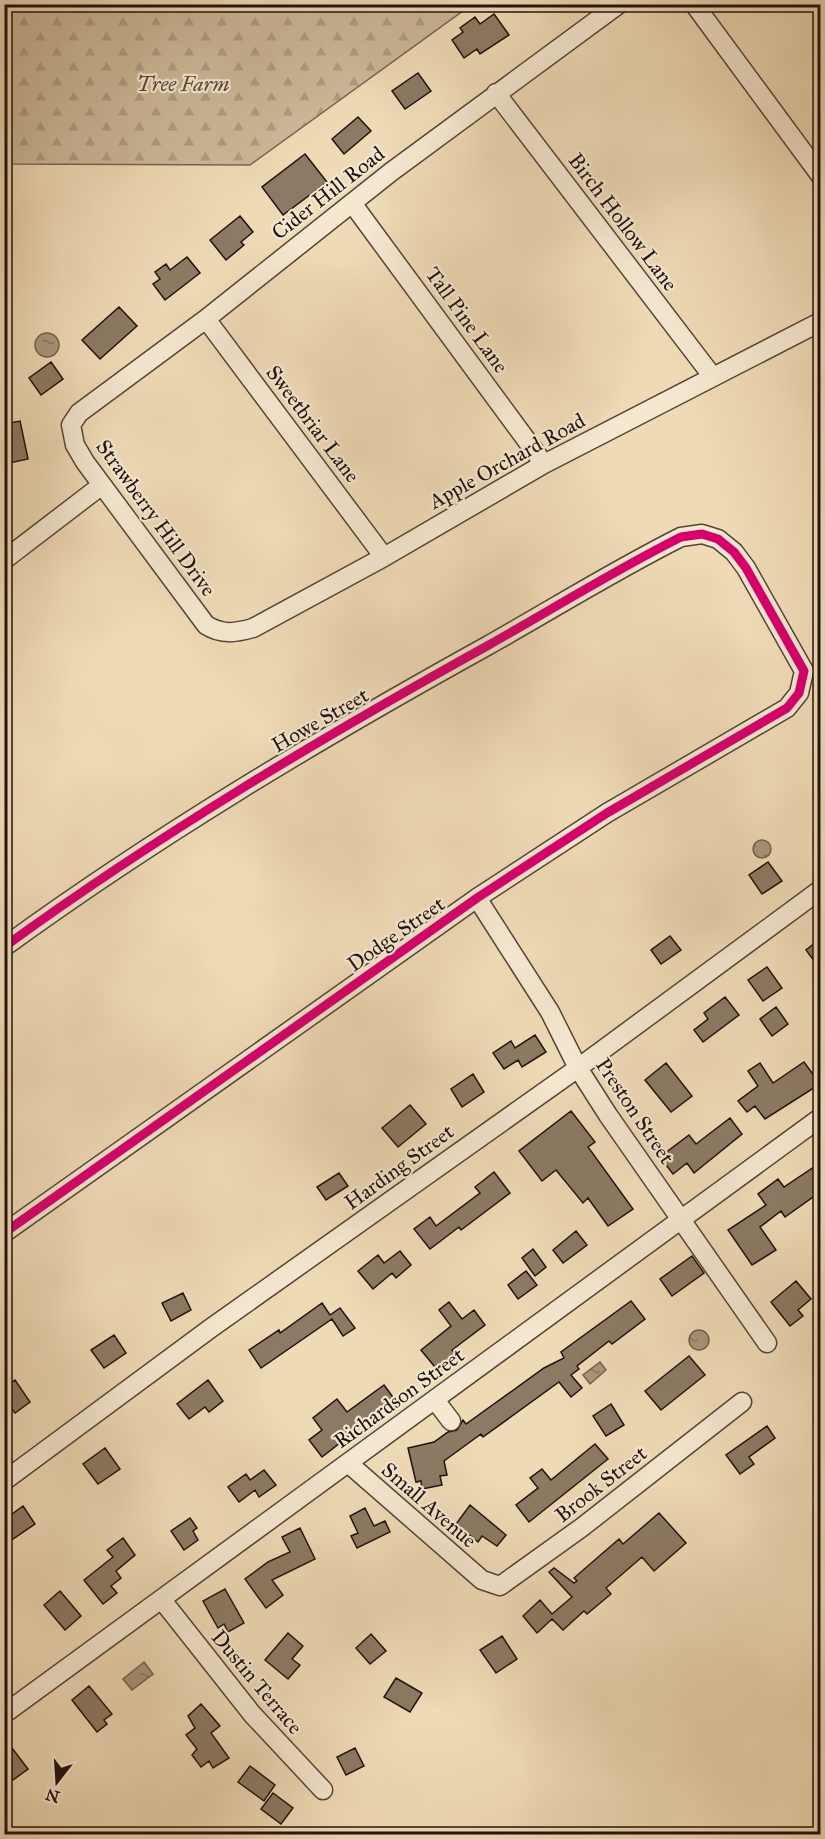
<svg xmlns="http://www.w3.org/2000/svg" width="825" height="1839" viewBox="0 0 825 1839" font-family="'IM FELL Great Primer',serif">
  <defs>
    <pattern id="forest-firs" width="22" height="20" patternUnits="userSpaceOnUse" patternTransform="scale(1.5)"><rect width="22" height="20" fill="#ccb899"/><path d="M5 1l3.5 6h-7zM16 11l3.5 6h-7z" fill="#af9d83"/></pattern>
    <pattern id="water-ripples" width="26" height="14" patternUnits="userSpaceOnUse" patternTransform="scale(1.5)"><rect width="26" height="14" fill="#a9967c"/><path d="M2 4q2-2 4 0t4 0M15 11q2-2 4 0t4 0" fill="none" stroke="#897964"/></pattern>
  </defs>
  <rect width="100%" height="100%" fill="#efdab6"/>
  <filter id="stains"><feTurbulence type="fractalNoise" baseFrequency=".00333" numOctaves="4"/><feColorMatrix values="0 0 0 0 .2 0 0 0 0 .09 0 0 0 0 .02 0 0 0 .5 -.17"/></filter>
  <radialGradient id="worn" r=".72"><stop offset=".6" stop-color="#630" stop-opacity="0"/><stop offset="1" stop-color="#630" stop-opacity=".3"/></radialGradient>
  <path fill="url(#forest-firs)" stroke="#766552" stroke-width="1.5" d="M5 4H471V5L250 165 5 164Z"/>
  <path fill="url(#water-ripples)" stroke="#72614f" stroke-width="1.5" d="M35 345a12 12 0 1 1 24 0a12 12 0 1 1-24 0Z
    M753 849a9 9 0 1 1 18 0a9 9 0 1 1-18 0Z
    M689 1340a10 10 0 1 1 20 0a10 10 0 1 1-20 0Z
    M600 1362 606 1370 590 1384 583 1375Z
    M144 1662 153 1674 132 1690 123 1679Z"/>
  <path fill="#8c7a64" stroke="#20120c" stroke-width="1.5" d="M494 14 509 35 480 54 477 49 464 58 452 40 463 32 460 28 475 17 480 24Z
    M418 73 431 91 405 109 392 91Z
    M358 117 371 131 344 154 332 139Z
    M305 154 327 182 283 215 262 187Z
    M240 216 253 232 241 242 244 245 226 260 210 240Z
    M187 257 200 273 165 300 153 284 160 279 155 272 166 264 170 270Z
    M119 307 137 326 100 359 82 340Z
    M51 362 63 379 41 395 29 378Z
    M20 421 28 459 4 464V424Z
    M768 862 782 881 762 894 749 875Z
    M670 936 681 950 661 964 651 950Z
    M820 939V969L806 950Z
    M767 967 782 988 763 1001 748 980Z
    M725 997 739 1015 703 1042 694 1030 708 1019 704 1013Z
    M776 1007 788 1024 772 1036 760 1019Z
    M535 1035 546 1052 522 1067 518 1060 504 1069 493 1053 511 1041 515 1048Z
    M804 1062 820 1084 765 1119 755 1106 747 1112 738 1101 758 1086 748 1071 760 1063 773 1083Z
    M666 1063 692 1096 671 1112 645 1080Z
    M473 1074 484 1092 462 1107 451 1089Z
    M410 1105 426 1124 398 1147 382 1128Z
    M571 1111 595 1142 588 1147 633 1209 608 1226 588 1198 583 1203 556 1170 542 1181 519 1151Z
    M730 1118 742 1134 694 1173 687 1163 673 1174 660 1157 689 1135 696 1144Z
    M820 1163V1192L785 1217 781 1211 760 1227 776 1250 752 1265 728 1230 766 1205 758 1194 778 1179 784 1187Z
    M494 1172 510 1193 461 1230 459 1227 430 1249 414 1229 430 1217 436 1226 480 1193 475 1187Z
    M339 1173 348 1186 326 1200 317 1187Z
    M576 1231 587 1245 563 1263 553 1250Z
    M533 1249 546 1267 535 1276 522 1258Z
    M400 1251 411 1265 396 1278 392 1273 373 1289 358 1271 378 1255 384 1263Z
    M692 1256 704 1273 672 1296 660 1279Z
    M526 1271 537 1285 518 1299 508 1285Z
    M796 1281 811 1299 798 1310 803 1316 790 1326 771 1302Z
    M183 1293 191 1310 171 1321 162 1303Z
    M631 1301 645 1319 612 1344 609 1341 577 1366 579 1369 571 1375 582 1388 571 1397 559 1382 483 1437 481 1434 444 1461 447 1475 440 1476 442 1485 422 1489 421 1481 416 1482 408 1448 434 1442 448 1432 457 1430 463 1420 466 1424 544 1368 564 1358 561 1352Z
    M449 1302 462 1319 474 1310 485 1325 452 1350 458 1357 439 1372 421 1350 451 1326 439 1310Z
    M322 1303 330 1315 340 1308 355 1328 343 1336 332 1319 261 1368 249 1350 279 1330 280 1333Z
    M114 1335 126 1353 104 1368 91 1350Z
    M689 1356 705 1375 661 1410 645 1391Z
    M15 1380 30 1402 15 1413 4 1399V1388Z
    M208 1380 223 1401 209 1412 205 1407 189 1419 177 1404Z
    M384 1385 395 1400 358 1426 359 1428 322 1457 309 1440 322 1430 313 1418 337 1399 347 1412Z
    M611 1404 624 1425 606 1436 593 1416Z
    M767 1426 775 1438 749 1457 754 1464 740 1474 726 1455Z
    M595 1444 608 1459 529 1522 516 1505 538 1488 530 1478 542 1469 551 1480Z
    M105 1448 120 1469 98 1484 83 1464Z
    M264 1470 276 1485 259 1497 255 1490 239 1502 228 1487 246 1474 250 1480Z
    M470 1505 506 1535 497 1546 482 1536 478 1542 456 1524Z
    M23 1506 35 1524 4 1545V1520Z
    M365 1508 374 1526 385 1521 390 1532 357 1548 351 1536 358 1533 350 1516Z
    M659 1513 686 1543 654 1571 642 1557 606 1588 611 1594 587 1614 584 1611 563 1630 552 1619 537 1633 523 1616 540 1600 552 1614 572 1597 549 1572 554 1568 574 1583 577 1581 574 1578 619 1539 623 1544Z
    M190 1518 197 1528 193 1531 198 1540 184 1550 171 1531Z
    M300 1528 315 1559 272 1580 283 1595 266 1608 245 1579 268 1562 290 1552 282 1537Z
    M123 1538 135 1555 116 1571 121 1578 111 1586 117 1593 103 1604 84 1580 113 1557 107 1550Z
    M225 1589 244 1623 228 1632 224 1624 218 1628 203 1601Z
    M60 1591 81 1616 65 1630 44 1605Z
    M288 1633 303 1646 292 1659 300 1665 288 1679 265 1660Z
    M371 1634 386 1651 370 1664 356 1648Z
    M502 1636 517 1659 496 1673 480 1650Z
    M396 1678 422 1693 410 1712 384 1697Z
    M89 1686 112 1714 104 1720 107 1724 97 1732 72 1700Z
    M201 1704 220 1726 211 1733 229 1758 213 1768 209 1761 201 1767 192 1755 197 1749 186 1735 195 1728 188 1716Z
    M12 1748 28 1769 13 1780 4 1768V1753Z
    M355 1748 364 1766 346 1775 337 1757Z
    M250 1766 275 1785 264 1801 238 1782Z
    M273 1793 293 1808 281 1824 261 1809Z"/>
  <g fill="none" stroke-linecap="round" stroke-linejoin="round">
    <g stroke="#544436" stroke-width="21">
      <path id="minor" d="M619 4 391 172 206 319 79 413 71 425 75 445 85 462 206 625C222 635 235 633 253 628L384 557 544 464 820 322
        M694 4 820 175
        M496 93 713 377
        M352 203 544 464
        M206 319 384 557
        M4 560 102 485
        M477 898 550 1012 578 1068 608 1115 767 1343
        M4 947C158 835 321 738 487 646 551 610 615 570 681 537L702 534 718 539 734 552 746 568 804 671 799 693 787 708 607 813 477 898 4 1233
        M435 1400 451 1421
        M348 1463 482 1580 500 1586 581 1528 742 1402
        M4 1481 211 1328 578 1068 820 890
        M162 1600 252 1714 323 1790
        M4 1714 820 1118"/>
    </g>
    <use href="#minor" stroke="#f5e7d0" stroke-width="18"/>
    <g stroke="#f5e7d0" stroke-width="13">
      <path id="cycleway" d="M4 947C158 835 321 738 487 646 551 610 615 570 681 537L702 534 718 539 734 552 746 568 804 671 799 693 787 708 607 813 477 898 4 1233"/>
    </g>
    <use href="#cycleway" stroke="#d6006c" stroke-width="9"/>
  </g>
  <g text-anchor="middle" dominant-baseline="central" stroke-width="4.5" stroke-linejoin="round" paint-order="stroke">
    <g font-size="21" font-style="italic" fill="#5c4c3d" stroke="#f5e7d0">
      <text x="183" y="84">Tree Farm</text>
    </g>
    <g font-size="21" fill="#20120c" stroke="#f5e7d0">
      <text transform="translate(328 193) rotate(-38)">Cider Hill Road</text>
      <text transform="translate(623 222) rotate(53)">Birch Hollow Lane</text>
      <text transform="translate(467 320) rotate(54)">Tall Pine Lane</text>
      <text transform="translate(313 424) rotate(53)">Sweetbriar Lane</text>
      <text transform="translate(507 461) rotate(-29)">Apple Orchard Road</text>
      <text transform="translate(156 518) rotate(54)">Strawberry Hill Drive</text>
      <text transform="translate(320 720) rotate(-30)">Howe Street</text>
      <text transform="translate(396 934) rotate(-35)">Dodge Street</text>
      <text transform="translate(635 1111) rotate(56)">Preston Street</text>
      <text transform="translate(399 1167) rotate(-36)">Harding Street</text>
      <text transform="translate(399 1398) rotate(-36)">Richardson Street</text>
      <text transform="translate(601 1484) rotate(-38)">Brook Street</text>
      <text transform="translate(429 1505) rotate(41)">Small Avenue</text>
      <text transform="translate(257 1682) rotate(50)">Dustin Terrace</text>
    </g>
  </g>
  <rect width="825" height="1839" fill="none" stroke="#efdab6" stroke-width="24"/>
  <rect x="6" y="6" width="813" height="1827" fill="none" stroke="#20120c" stroke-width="3"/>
  <rect x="12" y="12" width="801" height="1815" fill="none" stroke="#20120c" stroke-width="1.5"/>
  <g transform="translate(57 1782) rotate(197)" stroke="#f5e7d0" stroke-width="4.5" paint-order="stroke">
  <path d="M0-4.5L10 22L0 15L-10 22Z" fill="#20120c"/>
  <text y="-9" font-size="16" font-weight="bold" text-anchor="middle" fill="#20120c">N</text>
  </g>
  <rect width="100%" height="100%" filter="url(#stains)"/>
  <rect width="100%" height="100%" fill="url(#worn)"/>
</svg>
